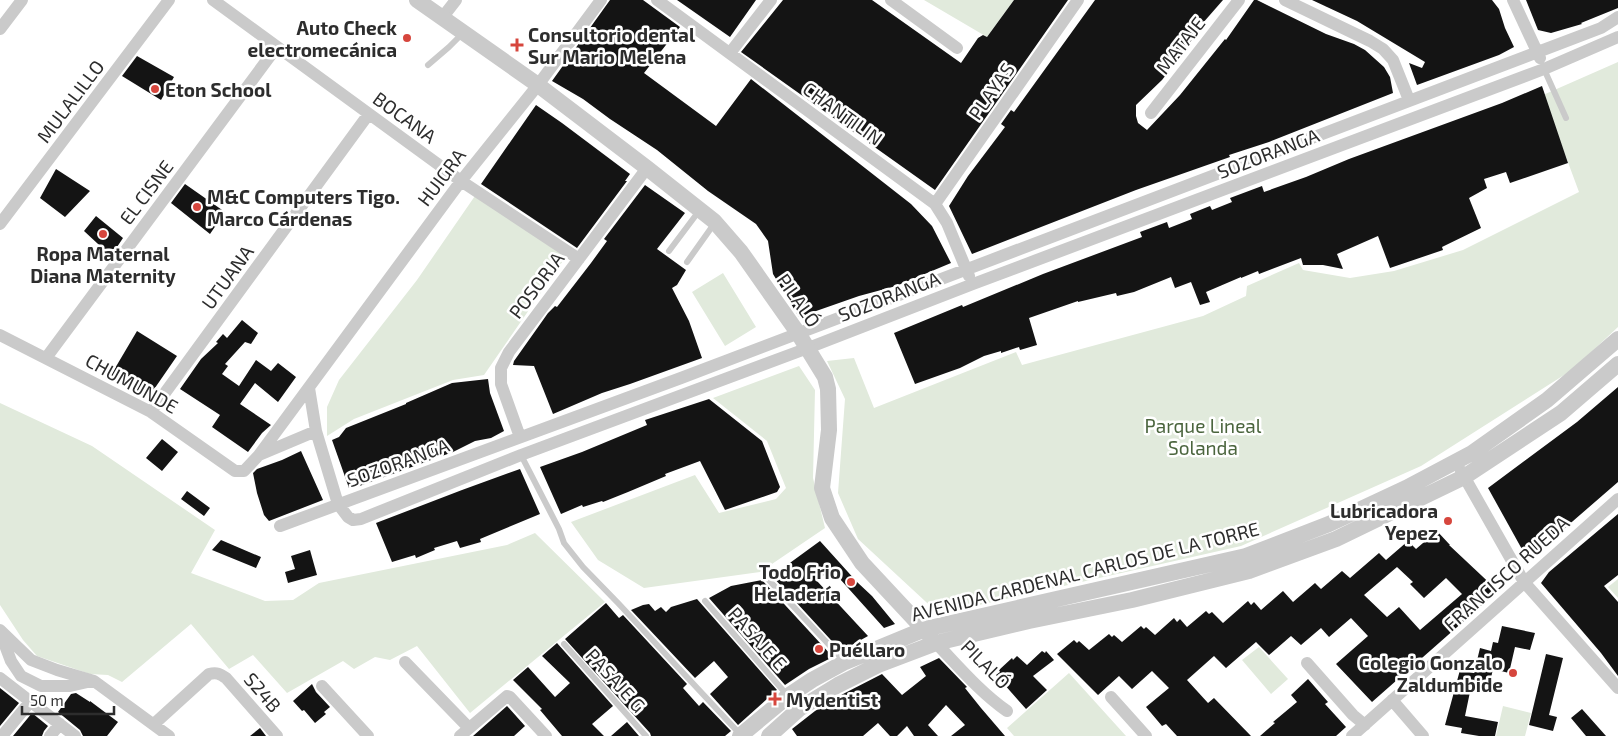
<svg xmlns="http://www.w3.org/2000/svg" width="1618" height="736" viewBox="0 0 1618 736" font-family="'Exo 2',sans-serif">
  <rect width="100%" height="100%" fill="#fff"/>
  <path fill="#e1eadc" d="M924 0H1014L987 37Z
    M1618 62V327L1572 370 1421 466 1241 546 939 614 858 539 838 493 845 399 827 361 854 358 874 408 1016 352 1022 365 1203 316 1246 296 1247 286 1299 263 1303 270 1350 278 1394 271 1463 250 1579 192 1543 95Z
    M477 193 567 255 484 375 453 380 354 419 327 436V407L339 380 417 280Z
    M723 273 756 327 725 346 692 292Z
    M799 366 815 390 813 478 825 528 760 572 644 588 598 560 571 522 695 475 719 513 776 499 786 488 767 441 713 398Z
    M0 403 92 446 215 530 191 573 265 601 293 600 319 583 507 545 535 533 605 602 470 713 417 646 390 660 375 657 354 669 343 661 287 693 253 655 229 669 191 624 122 682 108 675 90 674 37 656 23 640 0 605Z
    M1618 579V598L1608 587Z
    M1259 647 1288 679 1271 694 1242 660Z
    M1069 673 1126 736H1014L1007 728Z
    M1503 706 1531 713 1525 736H1496Z"/>
  <path fill="#141414" fill-rule="evenodd" d="M610 0H643L680 27 644 73 716 126 751 79 911 204 932 226 951 263 896 286 859 296 799 317 773 274 768 241 756 224 708 191 657 150 610 119 583 99 552 81Z
    M677 0H756L730 37Z
    M783 0H872L961 63 978 38 983 35 987 37 1014 0H1068L935 190 741 52Z
    M1095 0H1223L1202 24 1183 53 1162 80 1136 105V116L1138 123 1147 130 1180 95 1225 39 1226 40 1254 0H1257L1326 34 1354 44 1365 50 1384 67 1390 77 1393 93 1269 142 1229 155 1230 157 1136 190 972 254 949 206 968 176 1005 127 1001 124 1011 110 1014 112Z
    M1312 0H1492L1499 9 1505 28 1514 47 1499 55 1417 85 1409 63 1422 68 1425 62 1357 21Z
    M1526 0H1618V8L1581 23 1582 24 1551 33 1538 30Z
    M137 56 174 77 161 100 122 76Z
    M1542 86 1568 163 1510 183 1506 172 1484 179 1487 188 1469 198 1481 228 1442 247 1443 250 1390 268 1378 236 1337 254 1343 269 1323 265H1303L1301 258 1259 274 1258 271 1241 278V277L1206 292 1210 302 1200 305 1191 282 1175 288 1171 277 1134 292 1117 296 1116 293 1078 302V301L1029 318 1037 345 1020 350 1019 347 1001 353V351L984 356 960 368 915 384 894 333 962 305 963 307 1043 274 1142 237 1140 232 1167 222 1169 228 1192 219 1190 214 1210 206 1212 210 1232 202 1230 198 1262 186 1264 192 1306 177 1349 159 1502 103Z
    M536 105 562 123 630 174 625 181H627L577 248 481 184Z
    M56 169 90 191 65 217 40 198Z
    M185 184 225 212 210 234 171 203Z
    M645 185 685 213 657 249 686 270 677 285 672 288 689 321 702 358 630 384 602 393 553 414 534 366 513 365 514 361 548 313 555 306 557 307 591 263 607 241 604 239Z
    M96 216 123 238 111 256 84 231Z
    M242 320 258 333 251 344 245 342 225 364 228 366 222 374 239 386 256 360 271 371 278 363 296 377 278 402 255 383 240 404 271 425 262 433 248 452 212 427 220 415 180 389 201 359 218 343 216 342 223 334 227 338Z
    M137 331 177 356 148 398 111 375Z
    M488 379 490 393 504 431 491 438 475 441 453 452 354 488H349L332 440 339 437 346 428 406 404V403L452 383Z
    M1618 387V482L1528 560 1488 488 1577 422Z
    M709 399 762 441 780 487 777 492 725 510 700 461 665 474 666 476 628 492 603 502 602 501 583 507 582 505 561 514 540 467 582 452 647 425 645 420Z
    M162 439 178 452 162 471 146 458Z
    M301 451 323 500 269 521 264 515 257 493 253 473 257 469 282 460Z
    M520 469 540 514 480 539 481 542 460 548 457 541 434 548 435 550 416 558 415 555 392 562 376 523 462 490Z
    M187 491 210 508 204 516 181 499Z
    M1618 514V575L1604 586 1618 602V676L1601 653 1541 583 1549 572Z
    M1437 531 1450 545H1449L1498 591 1372 702 1336 664 1368 636 1351 618 1329 637 1321 628 1301 645 1291 636 1269 655 1256 642 1226 668 1214 656 1187 680 1208 703 1214 698 1251 736H1177L1166 724 1162 726 1146 707 1169 688 1152 671 1132 689 1119 676 1098 695 1057 654 1074 640 1077 643 1079 641 1089 650 1109 634 1112 637 1114 635 1122 642 1141 626 1144 629 1146 627 1155 635 1174 618 1177 622 1180 619 1187 627 1206 611 1209 614 1212 612 1223 623 1248 601 1251 605 1254 602 1261 610 1283 591 1293 602 1315 583 1321 589 1342 571 1350 578 1379 553 1386 560 1408 541 1416 549ZM1397 567 1413 582 1410 584 1424 598 1446 578 1462 594 1420 630 1399 607 1387 617 1364 595Z
    M221 540 261 557 256 568 212 550Z
    M820 541 857 582 872 596 895 624 884 628 831 569 817 581 868 636 841 651 772 576Z
    M310 550 317 575 288 583 285 572 295 569 291 556Z
    M762 580 832 656 829 659 809 669 785 685 709 598 731 586Z
    M697 599 777 690 738 725 710 694 728 677 714 661 695 678 631 610 643 605 649 604 655 611 661 607 666 612 671 607Z
    M606 603 619 618 623 615 687 684 683 688 699 706 703 702 731 731 725 736H651L650 733 565 639Z
    M1502 626 1535 633 1530 650 1515 647 1509 673 1493 669 1488 691 1471 687 1465 716 1498 722 1495 736H1479L1461 733 1462 728 1445 725 1460 670 1474 673 1480 648 1491 651 1493 642 1498 643Z
    M557 643 613 706 592 724 604 736H562L540 710 542 709 513 680 528 667 555 697 570 683 542 656Z
    M1042 651 1045 653 1046 651 1054 660 1033 676 1047 690 1026 709 996 675 1000 672 999 670 1012 658 1013 660 1017 656 1027 665Z
    M1546 654 1563 658 1549 715 1557 717 1553 731 1529 725Z
    M939 658 967 687 965 688 981 708 1005 736H951L965 725 946 705 928 725 938 736H914L907 726 897 736H890L878 723 863 736H797L792 729 815 711 843 694 882 674 902 695 926 676 920 667Z
    M1308 679 1328 702 1325 704 1346 727 1336 736H1260L1275 723 1273 722 1297 702 1291 695Z
    M312 684 316 692 330 707 324 712 326 714 315 723 304 710 302 711 293 701Z
    M0 688 19 703 0 726Z
    M76 693 90 702V701L118 722 107 736H83L80 730 58 712 71 694Z
    M507 706 525 726 514 736H473Z
    M1582 709 1606 736H1586L1571 718Z
    M32 713 48 726 44 731 42 736H13Z
    M627 722 639 736H611Z
    M260 728 266 736H250Z"/>
  <g fill="none" stroke-linecap="round" stroke-linejoin="round">
    <path stroke="#cacaca" stroke-width="6" d="M428 65 449 47 462 34
      M1544 69 1566 118
      M669 251 699 211
      M687 262 714 224
      M521 455 559 529 564 543 583 567 618 603 740 734
      M766 577 845 662
      M705 601 788 696
      M564 644 646 736"/>
    <path stroke="#cacaca" stroke-width="12" d="M213 0 461 181 579 259
      M657 0 935 204 947 223 969 276
      M891 0 957 48
      M1285 0 1370 41 1383 49 1393 60 1409 100
      M1513 0 1540 58
      M442 18 456 0
      M0 29 22 0
      M730 53 771 0
      M1151 113 1239 0
      M935 204 1078 0
      M0 224 169 0
      M0 335 151 412 235 471H244L259 455 461 181 538 85 601 0
      M46 358 276 48
      M309 388 316 431 338 504 348 517 353 520 361 519 521 455 808 348 973 284 1544 69 1618 37
      M151 412 368 115
      M520 437 501 384V368L509 352 647 168
      M259 455 316 431
      M1461 471 1524 582 1618 688
      M280 526 681 378 1601 28 1618 17
      M0 630 31 660 57 670 94 681 169 736
      M0 632 11 661 21 676 41 686H70L92 681
      M936 643C959 667 980 692 1007 711
      M405 662 469 728
      M1307 663 1353 715 1365 725
      M0 678 75 736
      M322 686 368 736
      M1111 697 1146 736
      M1392 700 1423 736
      M154 724 209 674C217 672 220 674 226 678L277 736
      M2 736 30 702
      M50 736 60 724
      M460 736 507 696 510 697 546 736
      M1352 736 1618 499"/>
    <path stroke="#cacaca" stroke-width="16" d="M417 0 538 85 647 168 714 221 741 252 798 333 825 377 828 389 829 430 822 488 832 518 862 563 931 637
      M740 736 788 696 812 680 845 662 925 629 1246 556 1329 524 1406 488 1472 453 1547 400 1618 339
      M769 736 799 709 838 685 878 665 936 643 1029 621 1132 600 1249 571 1336 539 1464 477 1561 413 1618 364"/>
  </g>
  <g fill="#d6463d" stroke="#fff" stroke-width="2">
    <circle cx="407" cy="38" r="5"/>
    <path d="M514.5 37.5h5v5h5v5h-5v5h-5v-5h-5v-5h5z"/>
    <circle cx="155" cy="89" r="5"/>
    <circle cx="197" cy="207" r="5"/>
    <circle cx="103" cy="234" r="5"/>
    <circle cx="1448" cy="521" r="5"/>
    <circle cx="851" cy="582" r="5"/>
    <circle cx="819" cy="649" r="5"/>
    <circle cx="1513" cy="673" r="5"/>
    <path d="M772.5 691.5h5v5h5v5h-5v5h-5v-5h-5v-5h5z"/>
  </g>
  <g text-anchor="middle" dominant-baseline="central" stroke-width="5" stroke-linejoin="round" paint-order="stroke">
    <g font-size="19" font-weight="bold" fill="#2d2d2d" stroke="#fff" text-anchor="start">
      <text x="397" y="27" text-anchor="end">Auto Check<tspan x="397" dy="22">electromecánica</tspan></text>
      <text x="528" y="34">Consultorio dental<tspan x="528" dy="22">Sur Mario Melena</tspan></text>
      <text x="165" y="89">Eton School</text>
      <text x="207" y="196">M&amp;C Computers Tigo.<tspan x="207" dy="22">Marco Cárdenas</tspan></text>
      <text x="103" y="253" text-anchor="middle">Ropa Maternal<tspan x="103" dy="22">Diana Maternity</tspan></text>
      <text x="1438" y="510" text-anchor="end">Lubricadora<tspan x="1438" dy="22">Yepez</tspan></text>
      <text x="841" y="571" text-anchor="end">Todo Frio<tspan x="841" dy="22">Heladería</tspan></text>
      <text x="829" y="649">Puéllaro</text>
      <text x="1503" y="662" text-anchor="end">Colegio Gonzalo<tspan x="1503" dy="22">Zaldumbide</tspan></text>
      <text x="786" y="699">Mydentist</text>
    </g>
    <g font-size="19" fill="#2d2d2d" stroke="#fff">
      <text transform="translate(1180 45) rotate(-52)">MATAJE</text>
      <text transform="translate(991 91) rotate(-55)">PLAYAS</text>
      <text transform="translate(70 101) rotate(-53)">MULALILLO</text>
      <text transform="translate(843 113) rotate(36)">CHANTILIN</text>
      <text transform="translate(405 117) rotate(36)">BOCANA</text>
      <text transform="translate(1268 153) rotate(-21)">SOZORANGA</text>
      <text transform="translate(441 177) rotate(-53)">HUIGRA</text>
      <text transform="translate(146 192) rotate(-53)">EL CISNE</text>
      <text transform="translate(227 277) rotate(-54)">UTUANA</text>
      <text transform="translate(536 285) rotate(-53)">POSORJA</text>
      <text transform="translate(889 296) rotate(-21)">SOZORANGA</text>
      <text transform="translate(799 300) rotate(55)">PILALÓ</text>
      <text transform="translate(132 383) rotate(29)">CHUMUNDE</text>
      <text transform="translate(398 462) rotate(-20)">SOZORANGA</text>
      <text transform="translate(1085 571) rotate(-14)">AVENIDA CARDENAL CARLOS DE LA TORRE</text>
      <text transform="translate(1506 573) rotate(-42)">FRANCISCO RUEDA</text>
      <text transform="translate(758 638) rotate(48)">PASAJE E</text>
      <text transform="translate(986 664) rotate(45)">PILALÓ</text>
      <text transform="translate(616 680) rotate(48)">PASAJE G</text>
      <text transform="translate(263 692) rotate(49)">S24B</text>
    </g>
    <g font-size="19" fill="#4b653e" stroke="#fff">
      <text x="1203" y="425">Parque Lineal<tspan x="1203" dy="22">Solanda</tspan></text>
    </g>
  </g>
  <path d="M22 706v8h92v-8" fill="none" stroke="#2d2d2d" stroke-width="2.5"/>
  <text x="30" y="706" font-size="15" fill="#2d2d2d" stroke="#ffffff" stroke-width="4" paint-order="stroke">50 m</text>
</svg>
